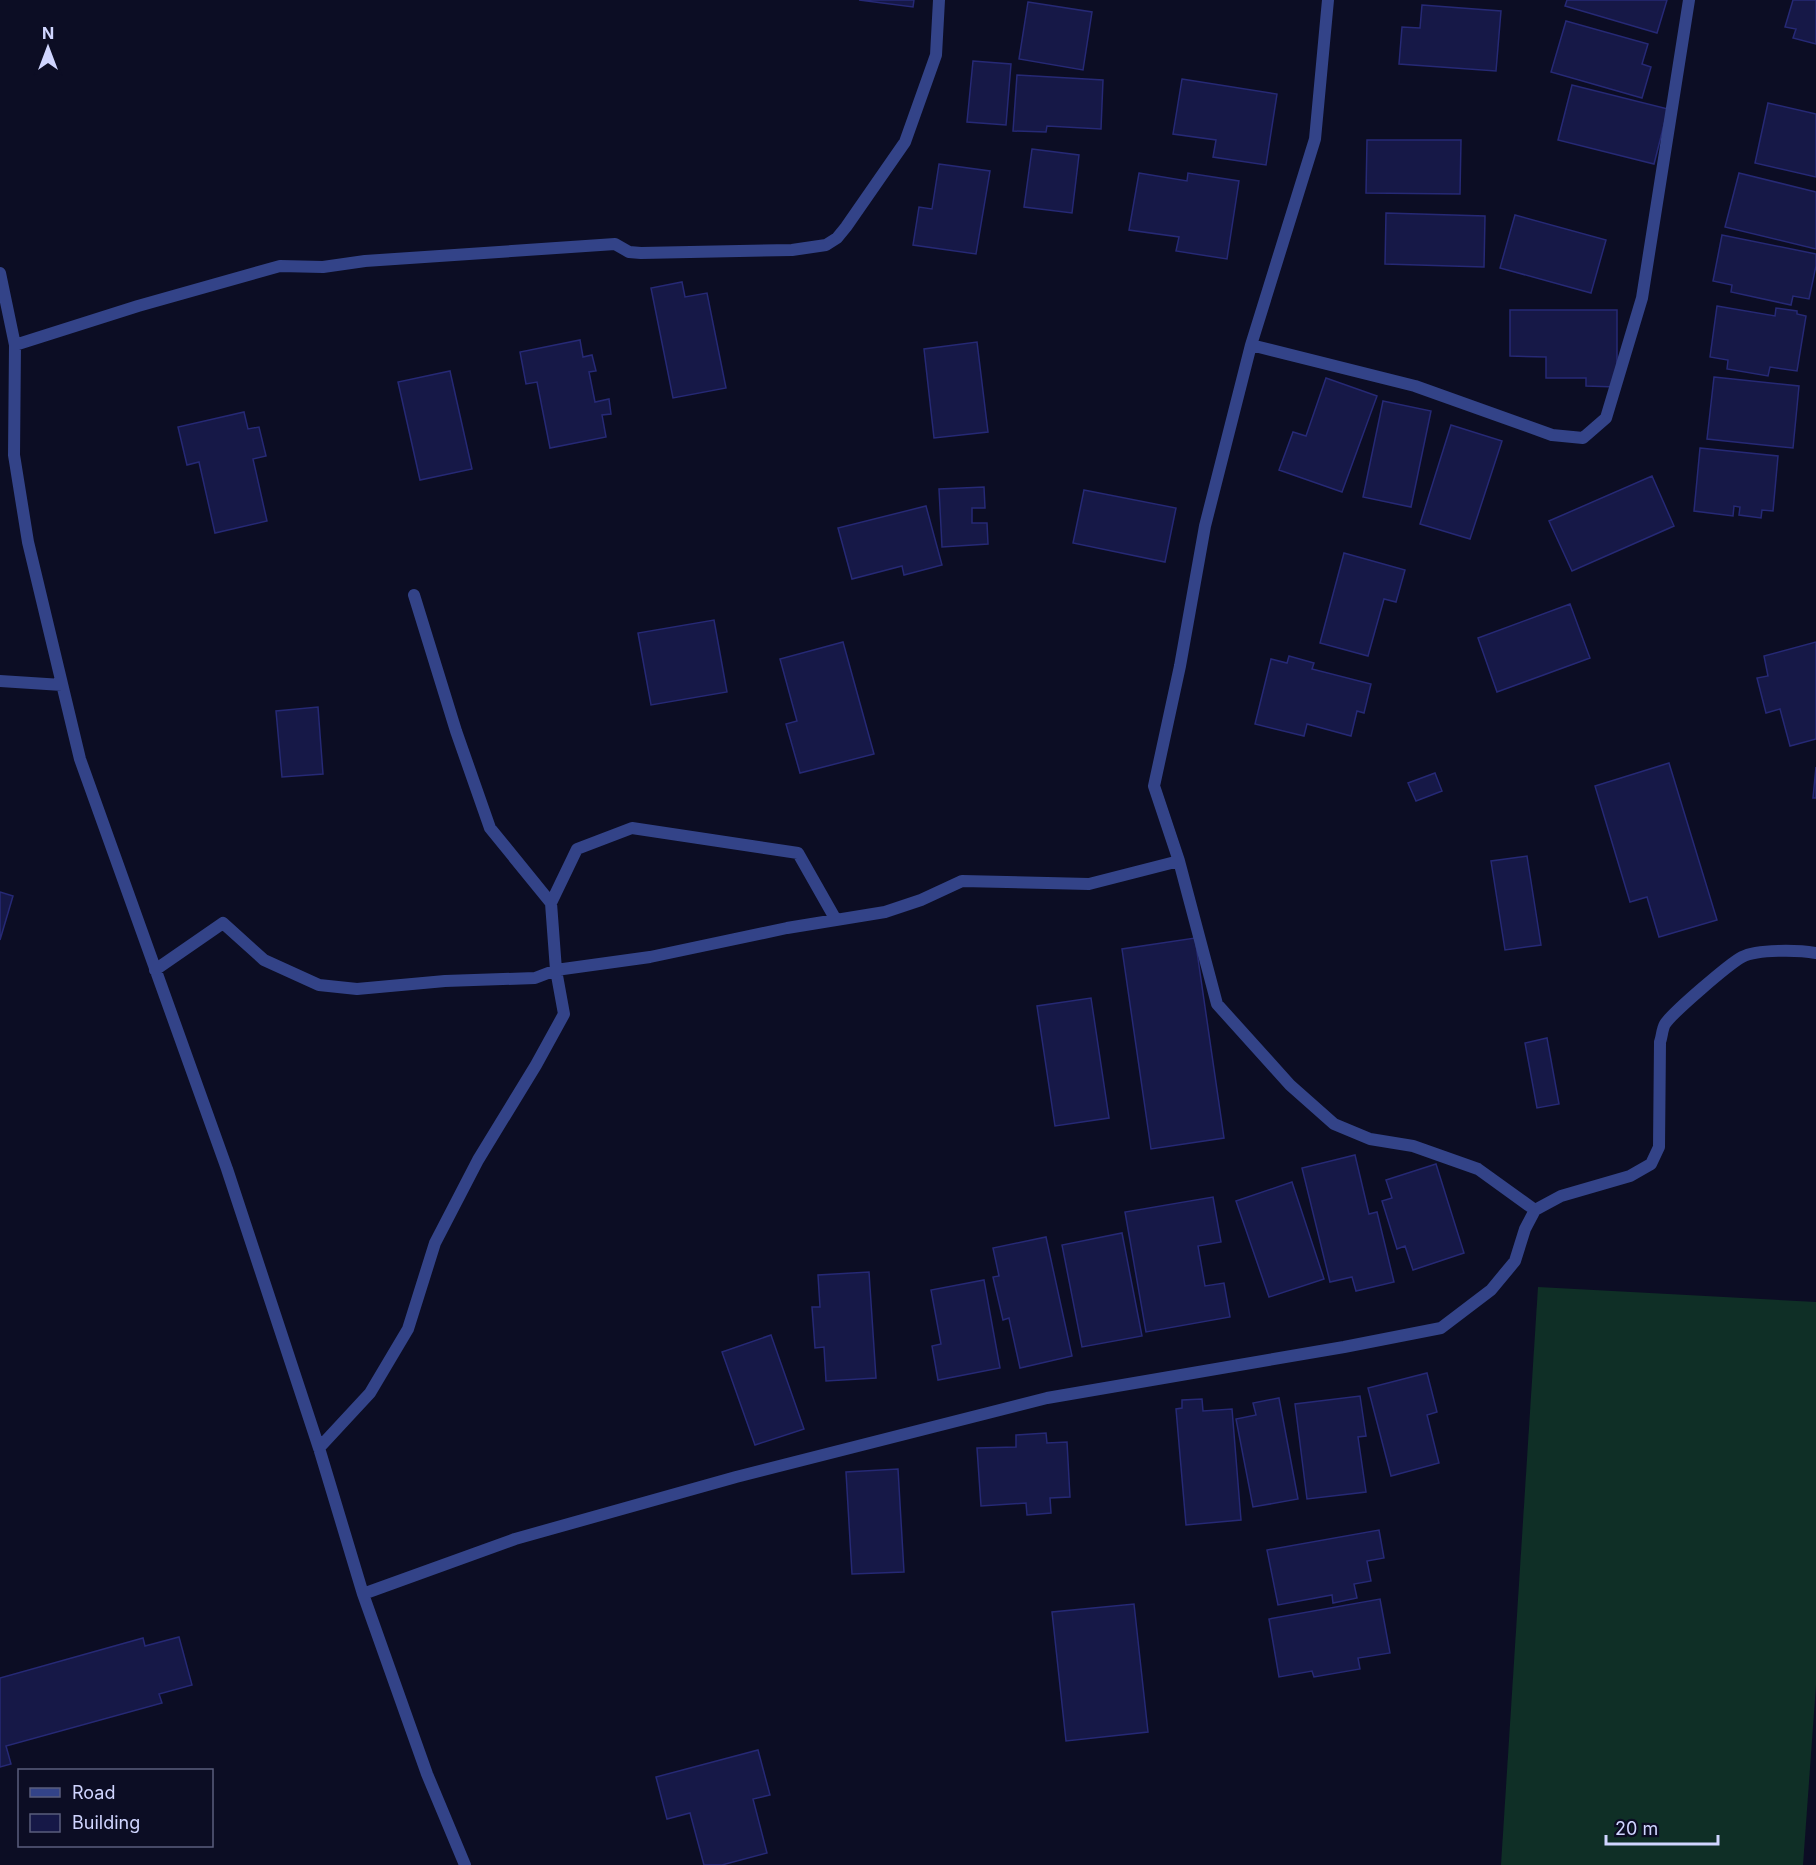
<svg xmlns="http://www.w3.org/2000/svg" width="1816" height="1865" viewBox="0 0 1816 1865" font-family="Inter,sans-serif">
  <rect width="100%" height="100%" fill="#0c0d24"/>
  <path fill="#0f2f26" d="M1538 1287 1816 1302V1685L1803 1865H1501Z"/>
  <path fill="#161847" stroke="#262975" stroke-width="1.5" d="M859 0H914L913 7Z
    M1567 0H1667L1657 33 1565 6Z
    M1793 0H1816V44L1793 38 1796 29 1785 27Z
    M1028 2 1092 12 1083 70 1019 59Z
    M1422 5 1501 11 1496 71 1399 64 1402 27 1420 28Z
    M1566 21 1648 44 1642 64 1651 67 1642 98 1551 72Z
    M973 61 1011 64 1006 125 967 122Z
    M1017 75 1103 80 1101 129 1047 126 1046 132 1013 131Z
    M1182 79 1277 94 1266 165 1213 157 1216 140 1173 134Z
    M1572 85 1668 109 1654 164 1558 140Z
    M1768 103 1816 114V177L1755 163Z
    M1367 140H1461L1460 194 1366 193Z
    M1032 149 1079 155 1072 213 1024 207Z
    M939 164 990 171 976 254 913 245 919 207 932 209Z
    M1139 173 1187 181 1188 173 1239 181 1227 259 1176 251 1179 237 1129 230Z
    M1739 173 1816 192V249L1725 227Z
    M1386 213 1485 216 1484 267 1385 264Z
    M1515 215 1606 240 1591 293 1500 268Z
    M1722 235 1816 254V266L1809 299 1793 296 1791 305 1731 292 1732 285 1713 281Z
    M682 282 685 297 707 293 726 388 673 398 651 288Z
    M1717 306 1775 316 1776 308 1797 311V314L1806 316 1797 371 1770 367 1768 376 1727 369 1728 360 1710 357Z
    M1510 310H1617V387L1586 386V378H1546V357L1510 356Z
    M580 340 583 357 592 355 596 371 589 372 595 402 609 399 611 414 602 415 606 437 550 448 537 382 526 384 520 352Z
    M977 342 988 432 934 438 924 349Z
    M450 371 472 469 420 480 398 382Z
    M1714 377 1799 386 1793 448 1707 439Z
    M1326 378 1377 396 1342 492 1279 470 1293 432 1306 436Z
    M1383 401 1431 411 1411 507 1363 497Z
    M244 412 248 429 259 427 266 456 253 459 267 521 215 533 199 462 187 465 178 427Z
    M1451 425 1502 441 1470 539 1420 524Z
    M1700 448 1778 456 1773 511 1762 510 1761 518 1739 515 1740 507 1734 506 1733 516 1694 511Z
    M1652 476 1674 526 1572 571 1549 521Z
    M984 487 985 508H972V523H987L988 544 942 547 939 489Z
    M1084 490 1176 508 1165 562 1073 543Z
    M926 506 942 565 904 575 902 566 852 579 838 528Z
    M1344 553 1405 570 1396 602 1384 599 1368 656 1320 643Z
    M1570 604 1590 658 1497 692 1478 638Z
    M714 620 727 692 651 705 638 633Z
    M843 642 874 754 800 773 786 724 797 721 780 659Z
    M1816 642V739L1790 746 1780 709 1766 713 1757 678 1768 676 1764 656Z
    M1289 656 1314 663 1312 669 1371 684 1364 713 1357 711 1351 736 1307 724 1304 736 1255 724 1271 659 1287 663Z
    M318 707 323 774 282 777 276 711Z
    M1669 763 1717 920 1659 937 1647 897 1630 902 1595 786Z
    M1816 767V798H1813Z
    M1435 773 1442 791 1416 801 1408 783Z
    M1527 856 1541 945 1505 950 1491 861Z
    M0 892 13 896 0 940Z
    M1195 938 1224 1138 1151 1149 1122 949Z
    M1091 998 1109 1118 1055 1126 1037 1006Z
    M1547 1038 1559 1104 1537 1108 1525 1043Z
    M1355 1155 1369 1214 1377 1212 1394 1282 1356 1291 1352 1277 1330 1282 1302 1168Z
    M1436 1164 1464 1253 1413 1270 1405 1246 1397 1249 1382 1201 1392 1198 1386 1180Z
    M1292 1182 1324 1279 1269 1297 1236 1201Z
    M1213 1197 1221 1242 1198 1246 1205 1286 1224 1283 1230 1317 1146 1332 1125 1212Z
    M1122 1233 1142 1336 1082 1347 1062 1245Z
    M1046 1237 1072 1356 1020 1368 1009 1318 1003 1320 993 1277 999 1276 993 1248Z
    M869 1272 876 1378 826 1381 824 1347 815 1348 812 1307H820L818 1275Z
    M984 1280 1000 1368 938 1380 932 1346 941 1344 931 1290Z
    M771 1335 804 1429 755 1445 722 1352Z
    M1427 1373 1437 1412 1427 1415 1439 1463 1391 1476 1368 1388Z
    M1360 1396 1366 1436 1358 1437 1366 1492 1307 1499 1295 1404Z
    M1279 1398 1298 1499 1253 1507 1236 1419 1256 1415 1253 1403Z
    M1202 1399 1203 1411 1232 1409 1241 1520 1186 1525 1176 1409 1182 1408V1400Z
    M1046 1433 1047 1443 1067 1442 1070 1497 1050 1498 1051 1513 1027 1515 1026 1503 981 1506 977 1448 1016 1447V1435Z
    M898 1469 904 1572 852 1574 846 1472Z
    M1379 1530 1384 1558 1367 1561 1371 1581 1354 1584 1357 1598 1333 1603 1332 1595 1278 1605 1267 1550Z
    M1380 1599 1390 1653 1358 1658 1360 1669 1314 1677 1312 1671 1279 1677 1269 1619Z
    M1134 1604 1148 1732 1066 1741 1052 1612Z
    M179 1637 192 1685 159 1694 162 1703 6 1746 11 1764 0 1767V1678L143 1638 145 1646Z
    M758 1750 770 1795 753 1799 767 1853 722 1865H704L690 1813 667 1819 656 1777Z"/>
  <g fill="none" stroke-linecap="round" stroke-linejoin="round">
    <path stroke="#334388" stroke-width="12" d="M1328 0 1315 139 1251 345 1205 526 1180 666 1154 786 1179 861 1217 1004 1290 1085 1334 1124 1370 1139 1413 1146 1478 1169 1535 1210
      M0 273 15 345 14 455 28 542 80 759 227 1169 319 1448 363 1594 427 1774 465 1865
      M15 345 138 306 280 266 323 267 365 261 615 244 629 252 641 253 792 250 826 245 837 238 846 227 905 142 936 55 939 0
      M1251 345 1415 386 1552 435 1583 438 1606 418 1642 298 1689 0
      M414 595 456 731 490 828 551 903
      M0 681 62 685
      M155 970 223 923 264 960 319 985 357 989 445 981 535 978 556 970 650 957 787 928 885 912 921 900 962 881 1089 884 1179 861
      M319 1448 370 1393 408 1329 435 1243 478 1160 536 1065 564 1014 556 970 551 903 577 849 632 828 798 853 836 920
      M363 1594 515 1539 736 1477 1047 1398 1344 1347 1441 1328 1491 1290 1515 1261 1525 1229 1535 1210 1561 1196 1630 1176 1651 1164 1659 1147 1660 1042C1662 1037 1662 1029 1665 1024 1673 1012 1729 964 1742 957 1757 949 1799 950 1816 953"/>
  </g>
  <rect x="18" y="1769" width="195" height="78" fill="#0c0d24" stroke="#5a5d7c" stroke-width="1.5"/>
  <rect x="30" y="1788" width="30" height="9" fill="#334388" stroke="#5a5d7c" stroke-width="1.5"/>
  <text x="72" y="1799" font-size="18" fill="#d0d5ff">Road</text>
  <rect x="30" y="1814" width="30" height="18" fill="#161847" stroke="#5a5d7c" stroke-width="1.5"/>
  <text x="72" y="1829" font-size="18" fill="#d0d5ff">Building</text>
  <g transform="translate(48 48)" stroke="#0c0d24" stroke-width="4.5" paint-order="stroke">
  <path d="M0-4.5L10 22L0 15L-10 22Z" fill="#d0d5ff"/>
  <text y="-9" font-size="16" font-weight="bold" text-anchor="middle" fill="#d0d5ff">N</text>
  </g>
  <path d="M1606 1835v9h112v-9" fill="none" stroke="#d0d5ff" stroke-width="3"/>
  <text x="1615" y="1835" font-size="18" fill="#d0d5ff" stroke="#0c0d24" stroke-width="4.5" paint-order="stroke">20 m</text>
</svg>
